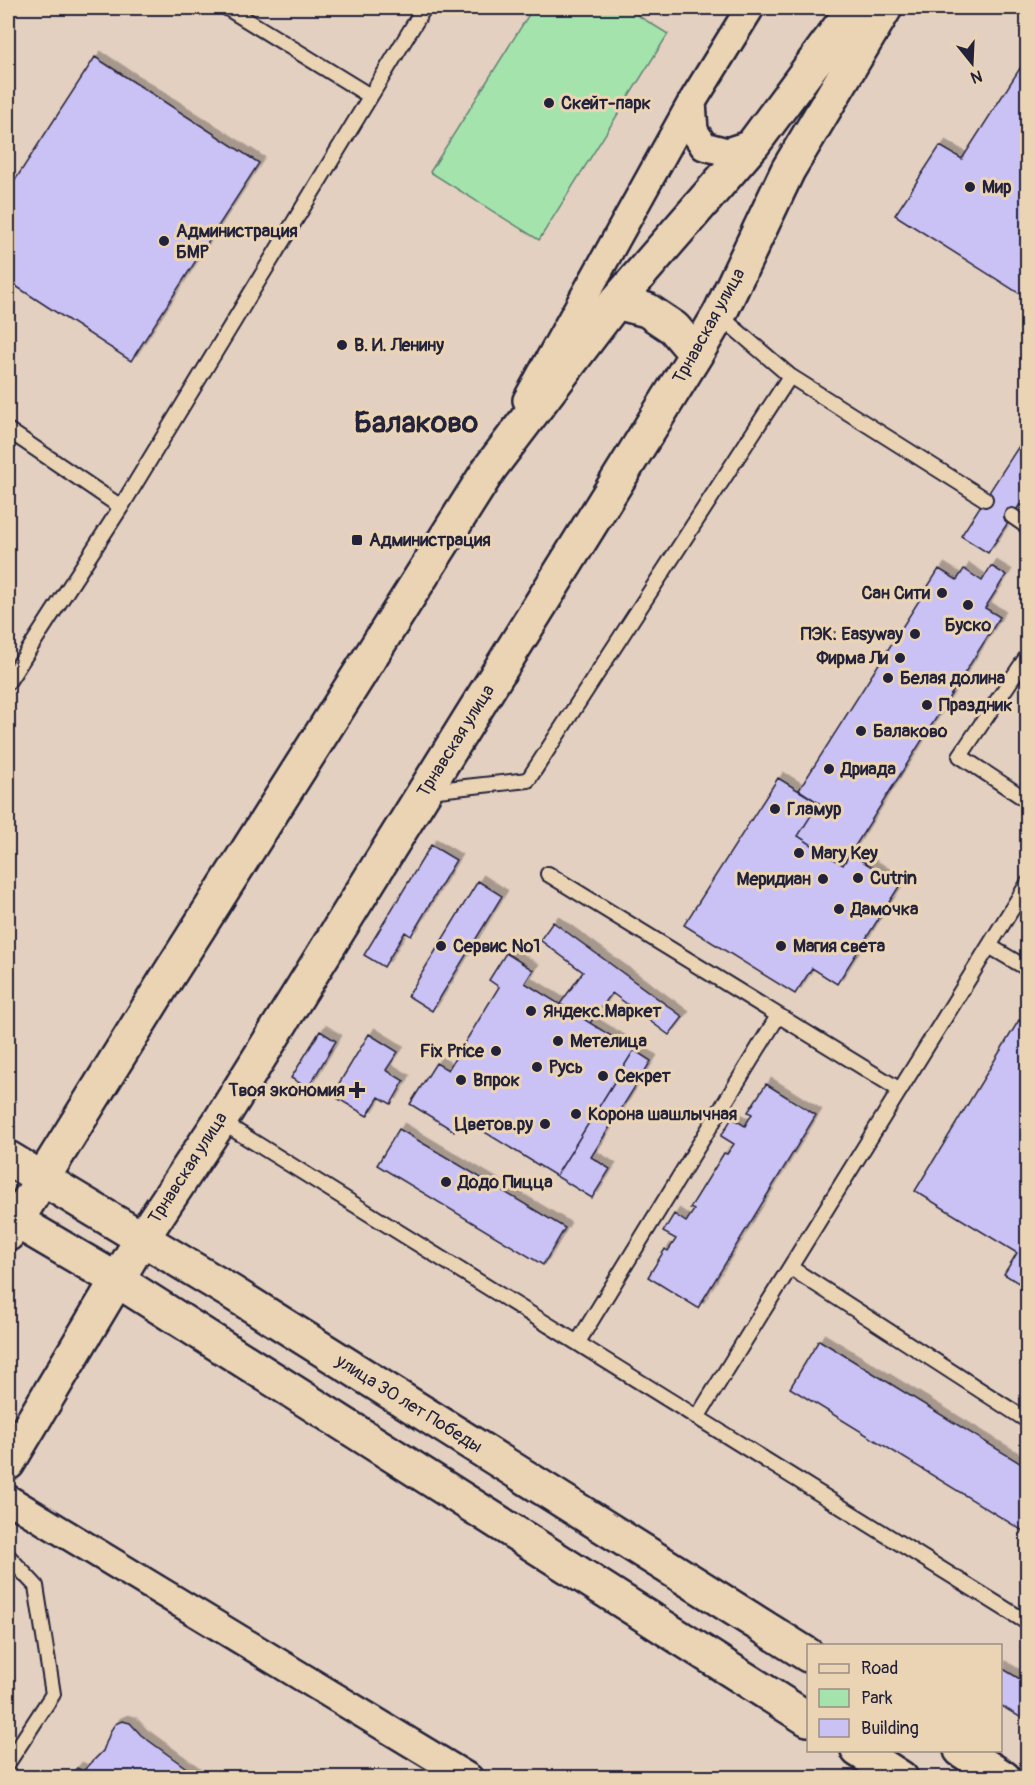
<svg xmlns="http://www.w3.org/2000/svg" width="1035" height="1785" viewBox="0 0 1035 1785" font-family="Pangolin,sans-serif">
  <defs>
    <filter id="shadow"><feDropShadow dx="5.5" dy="-5.5" stdDeviation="0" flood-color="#0004"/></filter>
  </defs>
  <rect width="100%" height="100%" fill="#e4d0c1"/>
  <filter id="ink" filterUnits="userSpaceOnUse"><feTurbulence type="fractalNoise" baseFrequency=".0167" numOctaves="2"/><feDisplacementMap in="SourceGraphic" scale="12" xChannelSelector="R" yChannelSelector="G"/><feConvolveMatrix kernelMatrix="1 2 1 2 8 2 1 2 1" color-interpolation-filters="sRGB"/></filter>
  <g filter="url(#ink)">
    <path fill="#a4e4ac" stroke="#638374" stroke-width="1.5" d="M533 8H626L668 34 539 240 430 172Z"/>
    <path fill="#cac2f5" stroke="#22223b" stroke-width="1.5" filter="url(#shadow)" d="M95 57 259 163 131 361 8 281V191Z
      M1024 62 1028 65V299L895 215 940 146 962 159Z
      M1028 432V492L988 553 961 536Z
      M991 566 1006 575 985 608 1000 617 843 865 798 836 819 803 799 790 939 569 957 580 964 569 982 581Z
      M778 778 819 803 798 836 843 865 850 853 900 885 837 984 812 968 795 994 684 925Z
      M431 845 456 860 411 936 405 932 384 967 364 955Z
      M478 881 502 896 432 1011 408 996Z
      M553 922 683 1017 669 1035 612 993 590 1023 560 1004 583 972 540 940Z
      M506 953 533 970 525 983 634 1050 556 1176 462 1118 454 1131 410 1104 436 1063 448 1070 499 987 489 980Z
      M1019 1020 1028 1025V1289L1004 1274 1017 1253 915 1191Z
      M320 1031 336 1041 308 1088 291 1078Z
      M369 1034 398 1052 386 1070 404 1081 391 1104 379 1097 367 1116 332 1095Z
      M634 1050 651 1061 591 1157 610 1169 592 1198 556 1176Z
      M766 1084 816 1115 698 1308 648 1277 665 1249 668 1251 676 1239 663 1232 674 1214 686 1222 694 1210 690 1208 724 1153 727 1154 734 1144 721 1136 732 1118 745 1126 752 1114 748 1112Z
      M399 1129 565 1228 543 1265 377 1165Z
      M819 1340 1028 1468V1534L790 1388Z
      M1000 1667 1028 1684V1722L1000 1705Z
      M122 1721 130 1723 141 1735 200 1778H68L77 1768 83 1771 103 1751 111 1730 115 1724Z"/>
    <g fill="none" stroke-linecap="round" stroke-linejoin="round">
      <g stroke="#22223b" stroke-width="18">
        <path id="service" d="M227 8 370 96
          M790 376 985 499
          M8 430 121 507
          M1012 516 1028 527
          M1028 655 960 756 1028 801
          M8 682 121 507 424 8
          M429 791 528 780 790 376 719 315
          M548 874 900 1090
          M989 946 1028 969
          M220 1121 1028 1623
          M791 1268 1028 1421
          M578 1342 778 1016
          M698 1416 1028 883
          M8 1556 36 1586 53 1694 8 1763"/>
      </g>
      <g stroke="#22223b" stroke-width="32">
        <path id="minor" d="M692 102 694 131 704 146 727 152 754 143
          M527 400 692 102 750 8
          M8 1499 469 1778"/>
      </g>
      <g stroke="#22223b" stroke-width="38">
        <path id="secondary" d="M616 302 647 310 674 328 696 354
          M8 1158 231 1292 808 1655
          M8 1216 117 1280 808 1719
          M8 1234 170 973 490 468 616 302 754 143 854 8
          M8 1463 141 1240 220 1121 696 354 719 315 788 170 885 8
          M858 1750 901 1778
          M961 1750 1004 1778"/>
      </g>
      <use href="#service" stroke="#ebd4b4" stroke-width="14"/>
      <use href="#minor" stroke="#ebd4b4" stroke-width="27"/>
      <use href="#secondary" stroke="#ebd4b4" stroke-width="33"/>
    </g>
  </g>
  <g fill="#22223b" stroke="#ebd4b4" stroke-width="2">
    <circle cx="549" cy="103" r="6"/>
    <circle cx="970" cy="187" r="6"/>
    <circle cx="164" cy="241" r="6"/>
    <circle cx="342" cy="345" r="6"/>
    <rect x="351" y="534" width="12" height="12" rx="3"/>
    <circle cx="942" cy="593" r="6"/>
    <circle cx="968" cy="605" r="6"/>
    <circle cx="915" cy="634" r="6"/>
    <circle cx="900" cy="658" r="6"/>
    <circle cx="888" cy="678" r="6"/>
    <circle cx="927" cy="705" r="6"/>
    <circle cx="861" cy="731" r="6"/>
    <circle cx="829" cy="769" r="6"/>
    <circle cx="775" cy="809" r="6"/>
    <circle cx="799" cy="853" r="6"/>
    <circle cx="858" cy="878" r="6"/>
    <circle cx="823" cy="879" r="6"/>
    <circle cx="839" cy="909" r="6"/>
    <circle cx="441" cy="946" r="6"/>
    <circle cx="781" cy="946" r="6"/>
    <circle cx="531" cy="1011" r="6"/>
    <circle cx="558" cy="1041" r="6"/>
    <circle cx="496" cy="1051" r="6"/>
    <circle cx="537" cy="1067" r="6"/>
    <circle cx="603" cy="1076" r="6"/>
    <circle cx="461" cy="1080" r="6"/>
    <path d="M354 1081h6v6h6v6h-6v6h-6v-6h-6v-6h6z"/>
    <circle cx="576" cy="1114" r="6"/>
    <circle cx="545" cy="1124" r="6"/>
    <circle cx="446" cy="1182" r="6"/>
  </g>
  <g text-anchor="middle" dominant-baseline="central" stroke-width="6" stroke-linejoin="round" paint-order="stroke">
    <g font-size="18" font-weight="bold" fill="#22223b" stroke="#ebd4b4" text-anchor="start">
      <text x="561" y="103">Скейт-парк</text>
      <text x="982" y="187">Мир</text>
      <text x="176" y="231">Администрация<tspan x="176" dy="21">БМР</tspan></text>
      <text x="354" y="345">В. И. Ленину</text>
      <text x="369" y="540">Администрация</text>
      <text x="930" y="593" text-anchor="end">Сан Сити</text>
      <text x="968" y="625" text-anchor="middle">Буско</text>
      <text x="903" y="634" text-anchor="end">ПЭК: Easyway</text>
      <text x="888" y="658" text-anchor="end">Фирма Ли</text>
      <text x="900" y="678">Белая долина</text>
      <text x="939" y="705">Праздник</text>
      <text x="873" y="731">Балаково</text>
      <text x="841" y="769">Дриада</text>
      <text x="787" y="809">Гламур</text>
      <text x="811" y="853">Mary Key</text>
      <text x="870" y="878">Cutrin</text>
      <text x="811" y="879" text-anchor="end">Меридиан</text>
      <text x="851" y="909">Дамочка</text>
      <text x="453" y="946">Сервис №1</text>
      <text x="793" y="946">Магия света</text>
      <text x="543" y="1011">Яндекс.Маркет</text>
      <text x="570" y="1041">Метелица</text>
      <text x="484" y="1051" text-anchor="end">Fix Price</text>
      <text x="549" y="1067">Русь</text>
      <text x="615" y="1076">Секрет</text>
      <text x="473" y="1080">Впрок</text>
      <text x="345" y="1090" text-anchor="end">Твоя экономия</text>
      <text x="588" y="1114">Корона шашлычная</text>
      <text x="533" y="1124" text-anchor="end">Цветов.ру</text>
      <text x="458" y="1182">Додо Пицца</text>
    </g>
    <g font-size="18" fill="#22223b" stroke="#ebd4b4">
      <text transform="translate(709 326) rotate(-61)">Трнавская улица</text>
      <text transform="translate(456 741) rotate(-58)">Трнавская улица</text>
      <text transform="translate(188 1168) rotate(-57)">Трнавская улица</text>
      <text transform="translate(409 1404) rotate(32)">улица 30 лет Победы</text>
    </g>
    <g font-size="30" font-weight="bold" fill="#22223b" stroke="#ebd4b4">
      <text x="416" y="422">Балаково</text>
    </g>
  </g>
  <rect width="1035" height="1785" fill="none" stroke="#ebd4b4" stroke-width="30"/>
  <rect x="15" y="15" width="1005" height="1755" fill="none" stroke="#22223b" stroke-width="2" filter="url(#ink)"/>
  <rect x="807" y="1644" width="195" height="108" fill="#ebd4b4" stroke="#9b8d84" stroke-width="1.5"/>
  <rect x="819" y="1664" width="30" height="9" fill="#ebd4b4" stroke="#9b8d84" stroke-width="1.5"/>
  <text x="861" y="1674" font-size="18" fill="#22223b">Road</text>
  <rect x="819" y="1689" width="30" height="18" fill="#a4e4ac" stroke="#9b8d84" stroke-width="1.5"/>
  <text x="861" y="1704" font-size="18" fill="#22223b">Park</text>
  <rect x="819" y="1719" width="30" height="18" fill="#cac2f5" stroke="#9b8d84" stroke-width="1.5"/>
  <text x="861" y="1734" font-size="18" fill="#22223b">Building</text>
  <g transform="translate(972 63) rotate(162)" stroke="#ebd4b4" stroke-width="4.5" paint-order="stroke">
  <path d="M0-4.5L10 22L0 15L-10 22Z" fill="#22223b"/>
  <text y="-9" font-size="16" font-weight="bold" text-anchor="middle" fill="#22223b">N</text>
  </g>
</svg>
